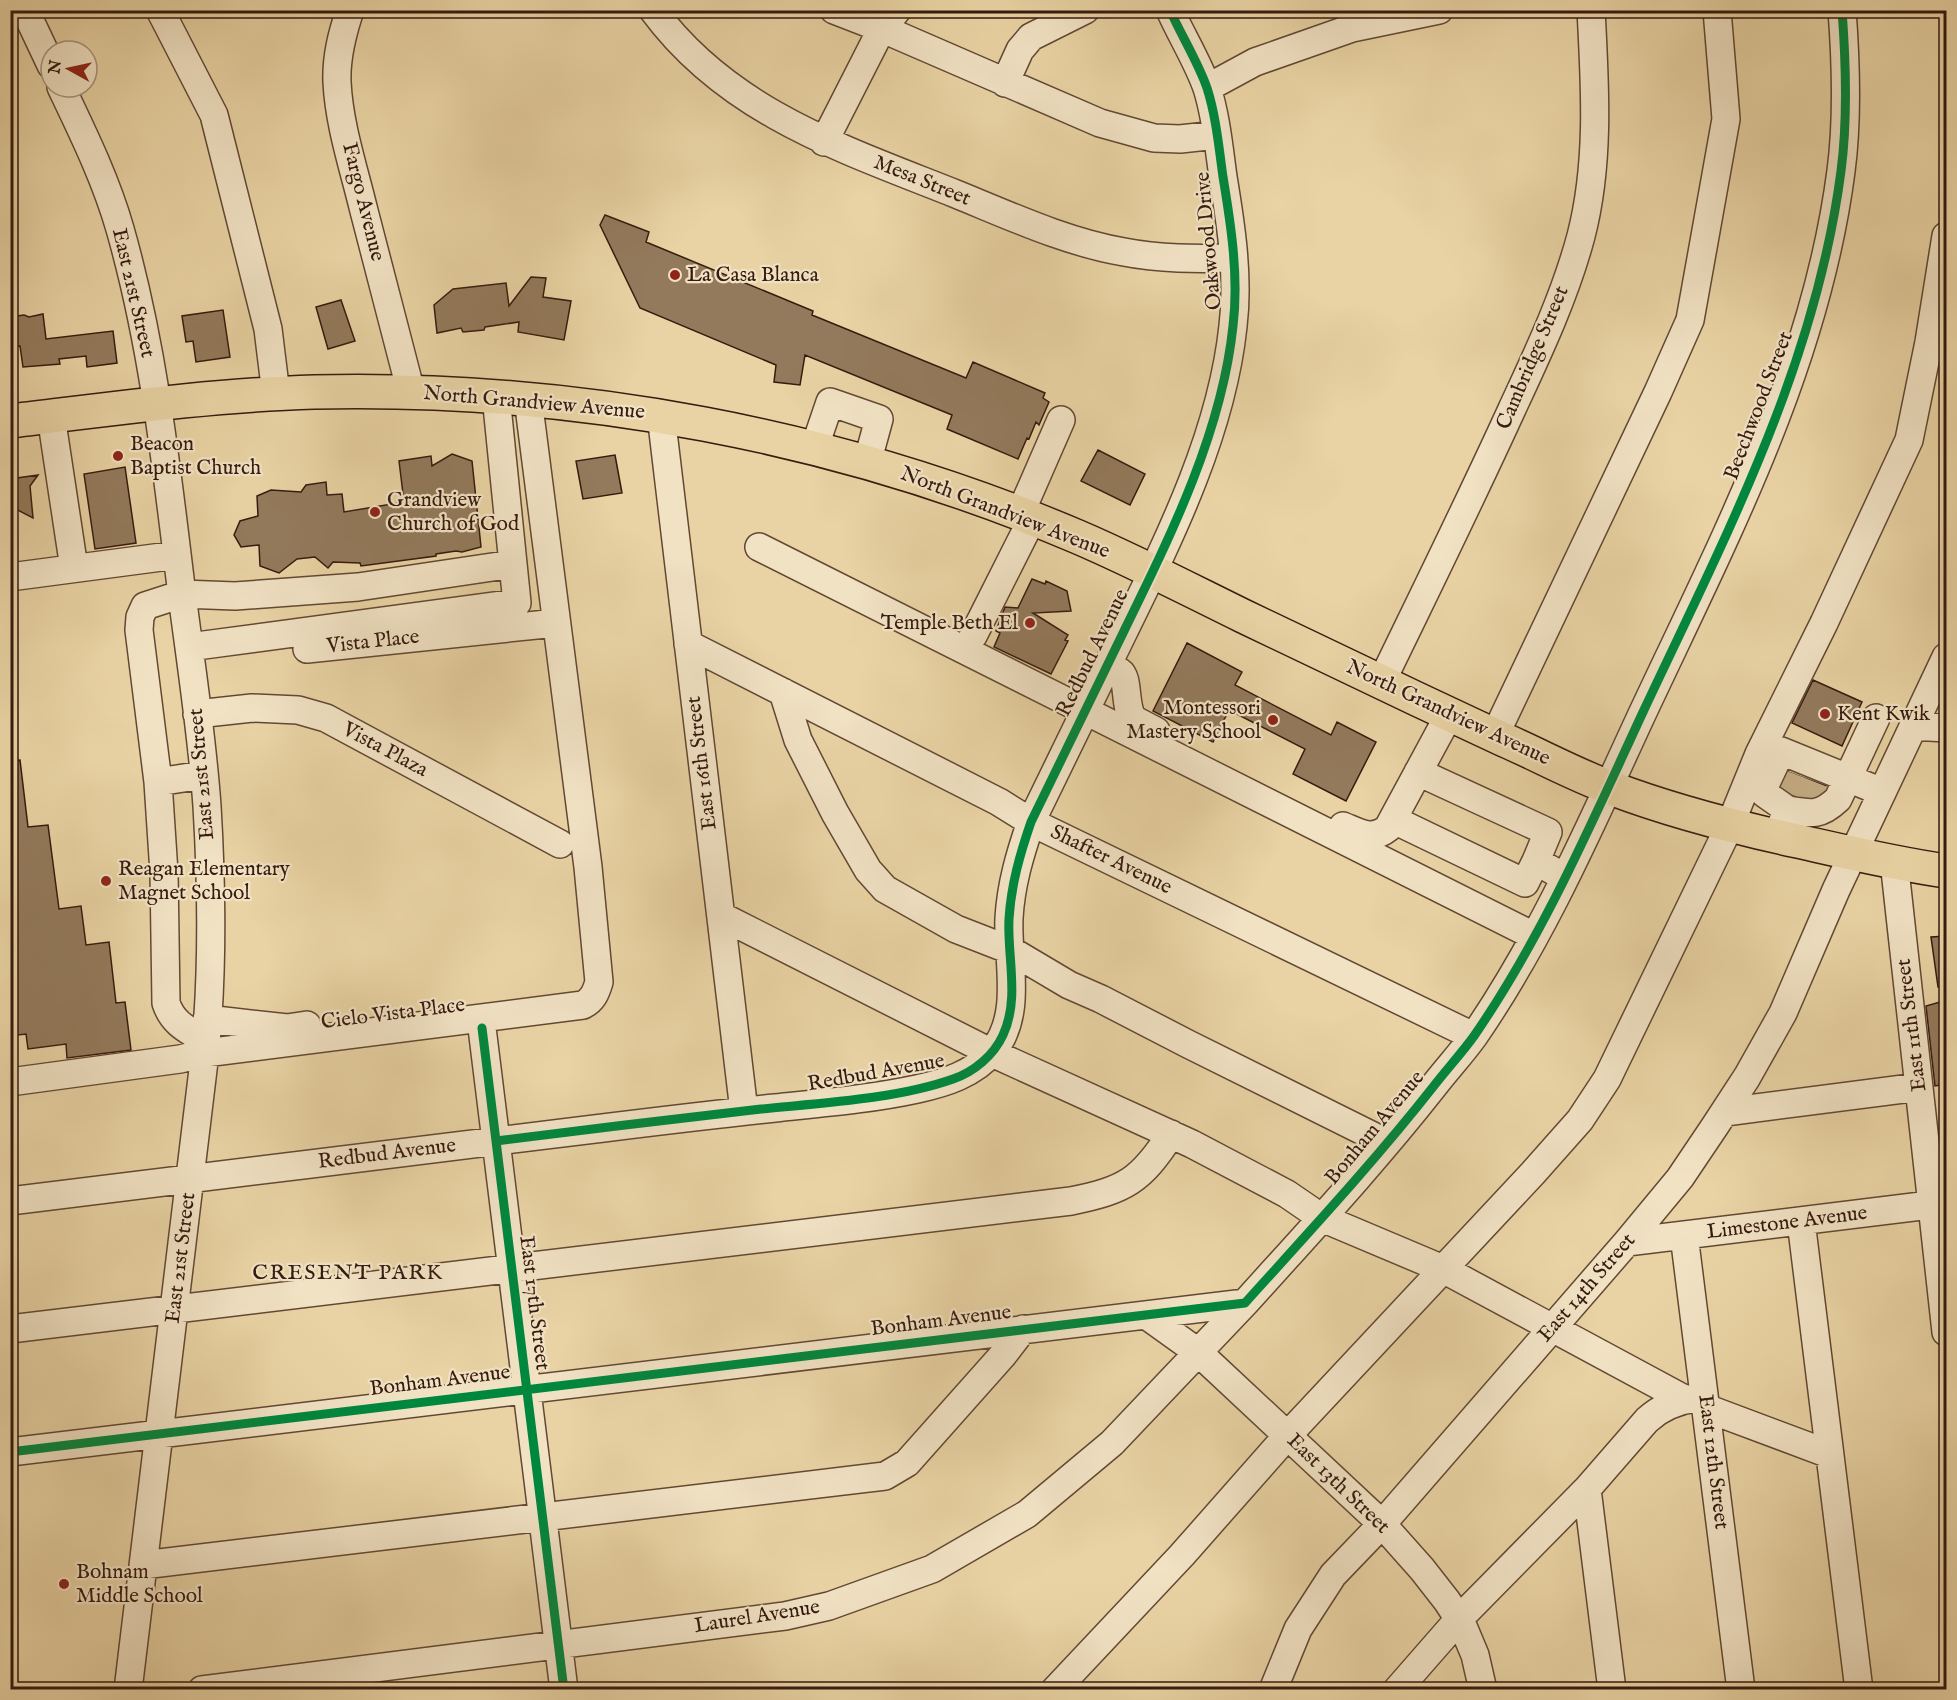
<svg xmlns="http://www.w3.org/2000/svg" width="1957" height="1700" viewBox="0 0 1957 1700" font-family="'IM FELL English',serif">
  <rect width="100%" height="100%" fill="#e9d3a4"/>
  <filter id="stains"><feTurbulence type="fractalNoise" baseFrequency=".00333" numOctaves="4"/><feColorMatrix values="0 0 0 0 .2 0 0 0 0 .09 0 0 0 0 .02 0 0 0 .5 -.17"/></filter>
  <radialGradient id="worn" r=".72"><stop offset=".6" stop-color="#630" stop-opacity="0"/><stop offset="1" stop-color="#630" stop-opacity=".3"/></radialGradient>
  <path fill="#937a5c" stroke="#351a0f" stroke-width="1.5" d="M605 215 649 232 646 242 813 311 812 315 966 378 973 362 1045 393 1043 398 1049 402 1039 425 1036 422 1029 439 1027 438 1018 459 947 429 952 415 805 355 800 385 774 382 776 365 640 308 600 225Z
    M531 277 546 278 543 297 571 301 564 340 518 332 519 322 485 327 484 330 463 332 461 328 437 333 434 305 453 289 506 283 509 306Z
    M341 300 355 341 328 349 316 307Z
    M223 310 230 357 196 362 193 341 186 342 182 316Z
    M43 314 46 339 113 331 117 363 87 367 86 356 59 359 60 364 23 367 20 346 10 347V317L24 315 29 317Z
    M1098 450 1145 474 1130 505 1081 481Z
    M452 454 472 461 481 547 462 552 456 551 436 554V556L361 566 360 563 333 562 328 568 315 557 297 559 279 573 260 566 259 545 241 547 234 535 240 521 258 516 257 496 271 490 301 492 306 485 326 482 327 495 342 494 344 512 404 502 399 461 431 456 432 466Z
    M615 455 622 493 583 499 576 461Z
    M125 467 136 543 95 549 84 474Z
    M38 475 30 486 33 518 10 506V479Z
    M1032 579 1045 584 1046 581 1067 591 1071 611 1033 613 1068 635 1065 640 1068 641 1051 674 994 647 1000 633 996 631 1005 607 1018 608Z
    M1187 643 1242 672 1235 685 1331 735 1337 722 1376 742 1346 801 1293 774 1305 749 1229 710 1213 742 1153 711Z
    M1813 680 1862 702 1842 746 1792 723Z
    M20 760 28 827 48 825 59 909 81 906 86 945 109 942 116 1003 125 1002 131 1050 67 1058 66 1044 28 1049 26 1034 10 1036V761Z
    M1788 772 1815 782 1826 786 1815 796 1794 795 1782 786Z
    M1947 936V987H1938L1931 937Z
    M1947 1000V1084L1935 1086 1926 1006Z"/>
  <g fill="none" stroke-linecap="round" stroke-linejoin="round">
    <path stroke="#c5ae86" stroke-width="27" stroke-dasharray="27 14" stroke-linecap="butt" d="M1785 792 1792 773
      M1808 800 1815 782"/>
    <g stroke="#624834" stroke-width="30">
      <path id="minor" d="M25 10 51 65
        M160 10 214 115 268 329 276 394
        M350 10C342 34 336 57 337 82 339 124 353 166 363 207 379 269 395 330 411 392
        M653 10C728 112 843 149 956 194 1010 216 1066 242 1124 252 1160 259 1196 259 1233 258
        M834 10 883 29 1100 123 1154 138 1180 139 1217 135
        M1005 83 1020 50 1031 37 1085 10
        M61 87C83 133 106 180 120 229 154 348 167 472 182 595 191 665 202 735 207 806 212 889 213 971 205 1053L128 1690
        M1207 88 1255 62 1352 28 1439 10
        M824 142 880 32 897 10
        M661 415 744 1111
        M51 416 74 568
        M814 449 830 402 879 419 867 463
        M1020 514 1061 420
        M759 547 1534 936
        M10 577 177 555
        M973 636 1032 519
        M688 644 999 802 1031 822 1473 1036
        M189 647 517 603 513 564
        M307 649 556 623
        M1106 667C1111 668 1117 670 1120 672 1129 678 1124 706 1133 719L1156 731
        M1381 683C1425 592 1470 501 1512 409 1538 353 1565 296 1581 236 1600 163 1595 85 1591 10
        M783 692 798 740 835 813 868 870 885 889 956 929 1010 950 1069 985 1101 999 1188 1044 1387 1143
        M197 714 252 708 298 710 326 718 560 844
        M1913 726 1946 728
        M1495 735 1658 392 1690 320 1726 119 1717 10
        M1418 772 1548 832 1536 861 1564 877
        M158 782 203 775
        M1788 810C1812 814 1820 816 1838 799L1876 718
        M1394 820 1525 883 1536 861
        M1343 826C1360 833 1372 841 1388 828L1449 715
        M1776 836 1788 810 1765 794 1766 783 1781 751 1882 792
        M1894 861 1946 1332
        M721 916 992 1053 1192 1144 1287 1194 1322 1218 1443 1269 1686 1400
        M207 1019 287 1028 307 1025
        M482 1028 564 1690
        M206 1041C188 1030 173 1024 166 1003L164 873 158 782 139 630 140 617 145 606 182 594 235 596 358 587 513 564 496 396
        M10 1082 180 1059 205 1053 583 1005C593 1000 596 992 599 982L588 867 528 399
        M1725 1112 1919 1087
        M10 1201C208 1177 405 1152 603 1128 660 1121 718 1114 775 1108 822 1103 871 1099 917 1089 945 1083 974 1074 993 1051 1023 1014 1007 961 1009 918 1011 884 1020 854 1031 822 1062 758 1093 694 1124 631 1171 535 1222 432 1233 326 1239 277 1231 225 1223 177 1219 148 1216 116 1207 88 1198 62 1181 35 1170 10
        M1801 1221 1859 1690
        M1684 1235 1741 1690
        M1627 1242 1946 1203
        M1146 1315 1199 1353 1382 1524 1422 1569 1447 1601 1462 1624 1475 1655 1483 1690
        M10 1329 1071 1201C1125 1190 1141 1181 1171 1134
        M1706 1408 1829 1454
        M10 1452 1245 1303C1309 1232 1374 1162 1433 1087 1446 1070 1461 1054 1474 1036 1543 936 1592 822 1643 712 1725 537 1816 365 1841 171 1848 119 1846 63 1842 10
        M1587 1489 1612 1690
        M143 1565 885 1476 907 1463 1003 1355 1023 1329
        M202 1690 785 1616 829 1606 932 1569 1027 1514 1112 1443 1245 1303
        M1055 1690 1182 1555 1287 1436 1533 1173 1580 1120 1607 1079 1730 825 1759 754 1824 623 1909 440 1929 342 1946 236
        M1273 1690 1298 1629 1333 1575 1382 1524 1627 1242 1680 1178 1715 1126 1747 1077 1783 1013 1836 890 1946 657
        M1397 1690 1459 1619 1587 1489 1647 1420C1661 1407 1676 1401 1695 1398"/>
    </g>
    <g stroke="#351a0f" stroke-width="36">
      <path id="major" d="M10 421C111 409 213 395 314 392 575 386 838 435 1078 537 1134 561 1188 589 1243 616 1328 657 1414 698 1500 738 1537 754 1573 774 1611 788 1671 811 1734 827 1797 841 1846 852 1896 864 1946 871"/>
    </g>
    <use href="#minor" stroke="#f1e2c4" stroke-width="27"/>
    <use href="#major" stroke="#e9d3a4" stroke-width="33"/>
    <g stroke="#f1e2c4" stroke-width="13">
      <path id="cycleway" d="M482 1028 564 1690
        M496 1141C584 1130 673 1119 761 1109 821 1103 897 1099 953 1079 974 1072 994 1055 1003 1035 1020 999 1007 956 1009 919 1011 885 1020 854 1031 822 1062 758 1093 694 1124 631 1171 535 1222 432 1233 326 1239 277 1231 225 1223 177 1219 148 1216 116 1207 88 1198 62 1181 35 1170 10
        M10 1452 1245 1303C1309 1232 1374 1162 1433 1087 1446 1070 1461 1054 1474 1036 1543 936 1592 822 1643 712 1725 537 1816 365 1841 171 1848 119 1846 63 1842 10"/>
    </g>
    <use href="#cycleway" stroke="#00873e" stroke-width="9"/>
  </g>
  <g fill="#8f2418" stroke="#f1e2c4" stroke-width="2">
    <circle cx="675" cy="275" r="6"/>
    <circle cx="118" cy="456" r="6"/>
    <circle cx="375" cy="512" r="6"/>
    <circle cx="1030" cy="623" r="6"/>
    <circle cx="1825" cy="714" r="6"/>
    <circle cx="1273" cy="720" r="6"/>
    <circle cx="106" cy="881" r="6"/>
    <circle cx="64" cy="1584" r="6"/>
  </g>
  <g text-anchor="middle" dominant-baseline="central" stroke-width="4.5" stroke-linejoin="round" paint-order="stroke">
    <g font-size="21" fill="#351a0f" stroke="#f1e2c4">
      <text transform="translate(922 181) rotate(22)">Mesa Street</text>
      <text transform="translate(363 202) rotate(76)">Fargo Avenue</text>
      <text transform="translate(1209 241) rotate(-95)">Oakwood Drive</text>
      <text transform="translate(133 293) rotate(77)">East 21st Street</text>
      <text transform="translate(1533 358) rotate(-67)">Cambridge Street</text>
      <text transform="translate(534 403) rotate(5)">North Grandview Avenue</text>
      <text transform="translate(1759 406) rotate(-69)">Beechwood Street</text>
      <text transform="translate(1005 513) rotate(21)">North Grandview Avenue</text>
      <text transform="translate(373 642) rotate(-6)">Vista Place</text>
      <text transform="translate(1093 653) rotate(-64)">Redbud Avenue</text>
      <text transform="translate(1448 713) rotate(25)">North Grandview Avenue</text>
      <text transform="translate(385 750) rotate(28)">Vista Plaza</text>
      <text transform="translate(702 763) rotate(-97)">East 16th Street</text>
      <text transform="translate(202 774) rotate(-95)">East 21st Street</text>
      <text transform="translate(1111 860) rotate(26)">Shafter Avenue</text>
      <text transform="translate(393 1014) rotate(-7)">Cielo Vista Place</text>
      <text transform="translate(1912 1025) rotate(-97)">East 11th Street</text>
      <text transform="translate(876 1073) rotate(-10)">Redbud Avenue</text>
      <text transform="translate(1375 1128) rotate(-50)">Bonham Avenue</text>
      <text transform="translate(387 1154) rotate(-7)">Redbud Avenue</text>
      <text transform="translate(1787 1223) rotate(-7)">Limestone Avenue</text>
      <text transform="translate(181 1258) rotate(-83)">East 21st Street</text>
      <text transform="translate(1587 1288) rotate(-49)">East 14th Street</text>
      <text transform="translate(534 1303) rotate(83)">East 17th Street</text>
      <text transform="translate(941 1321) rotate(-7)">Bonham Avenue</text>
      <text transform="translate(440 1381) rotate(-7)">Bonham Avenue</text>
      <text transform="translate(1713 1462) rotate(83)">East 12th Street</text>
      <text transform="translate(1338 1484) rotate(44)">East 13th Street</text>
      <text transform="translate(757 1617) rotate(-9)">Laurel Avenue</text>
    </g>
    <g font-size="21" fill="#351a0f" stroke="#f1e2c4" text-anchor="start">
      <text x="687" y="275">La Casa Blanca</text>
      <text x="130" y="444">Beacon<tspan x="130" dy="24">Baptist Church</tspan></text>
      <text x="387" y="500">Grandview<tspan x="387" dy="24">Church of God</tspan></text>
      <text x="1018" y="623" text-anchor="end">Temple Beth El</text>
      <text x="1261" y="708" text-anchor="end">Montessori<tspan x="1261" dy="24">Mastery School</tspan></text>
      <text x="1837" y="714">Kent Kwik</text>
      <text x="118" y="869">Reagan Elementary<tspan x="118" dy="24">Magnet School</tspan></text>
      <text x="76" y="1572">Bohnam<tspan x="76" dy="24">Middle School</tspan></text>
    </g>
    <g font-size="22" letter-spacing="1.5" fill="#351a0f" stroke="#f1e2c4">
      <text x="348" y="1273">CRESENT PARK</text>
    </g>
  </g>
  <rect width="1957" height="1700" fill="none" stroke="#e9d3a4" stroke-width="36"/>
  <rect x="12" y="12" width="1933" height="1676" fill="none" stroke="#351a0f" stroke-width="3"/>
  <rect x="18" y="18" width="1921" height="1664" fill="none" stroke="#351a0f" stroke-width="1.5"/>
  <g transform="translate(69 69) rotate(278)"><circle r="28" fill="#f1e2c4" stroke="#a6927c" stroke-width="1.5"/>
  <path d="M0-4.5L10 22L0 15L-10 22Z" fill="#8f2418"/>
  <text y="-9" font-size="16" font-weight="bold" text-anchor="middle" fill="#351a0f">N</text>
  </g>
  <rect width="100%" height="100%" filter="url(#stains)"/>
  <rect width="100%" height="100%" fill="url(#worn)"/>
</svg>
